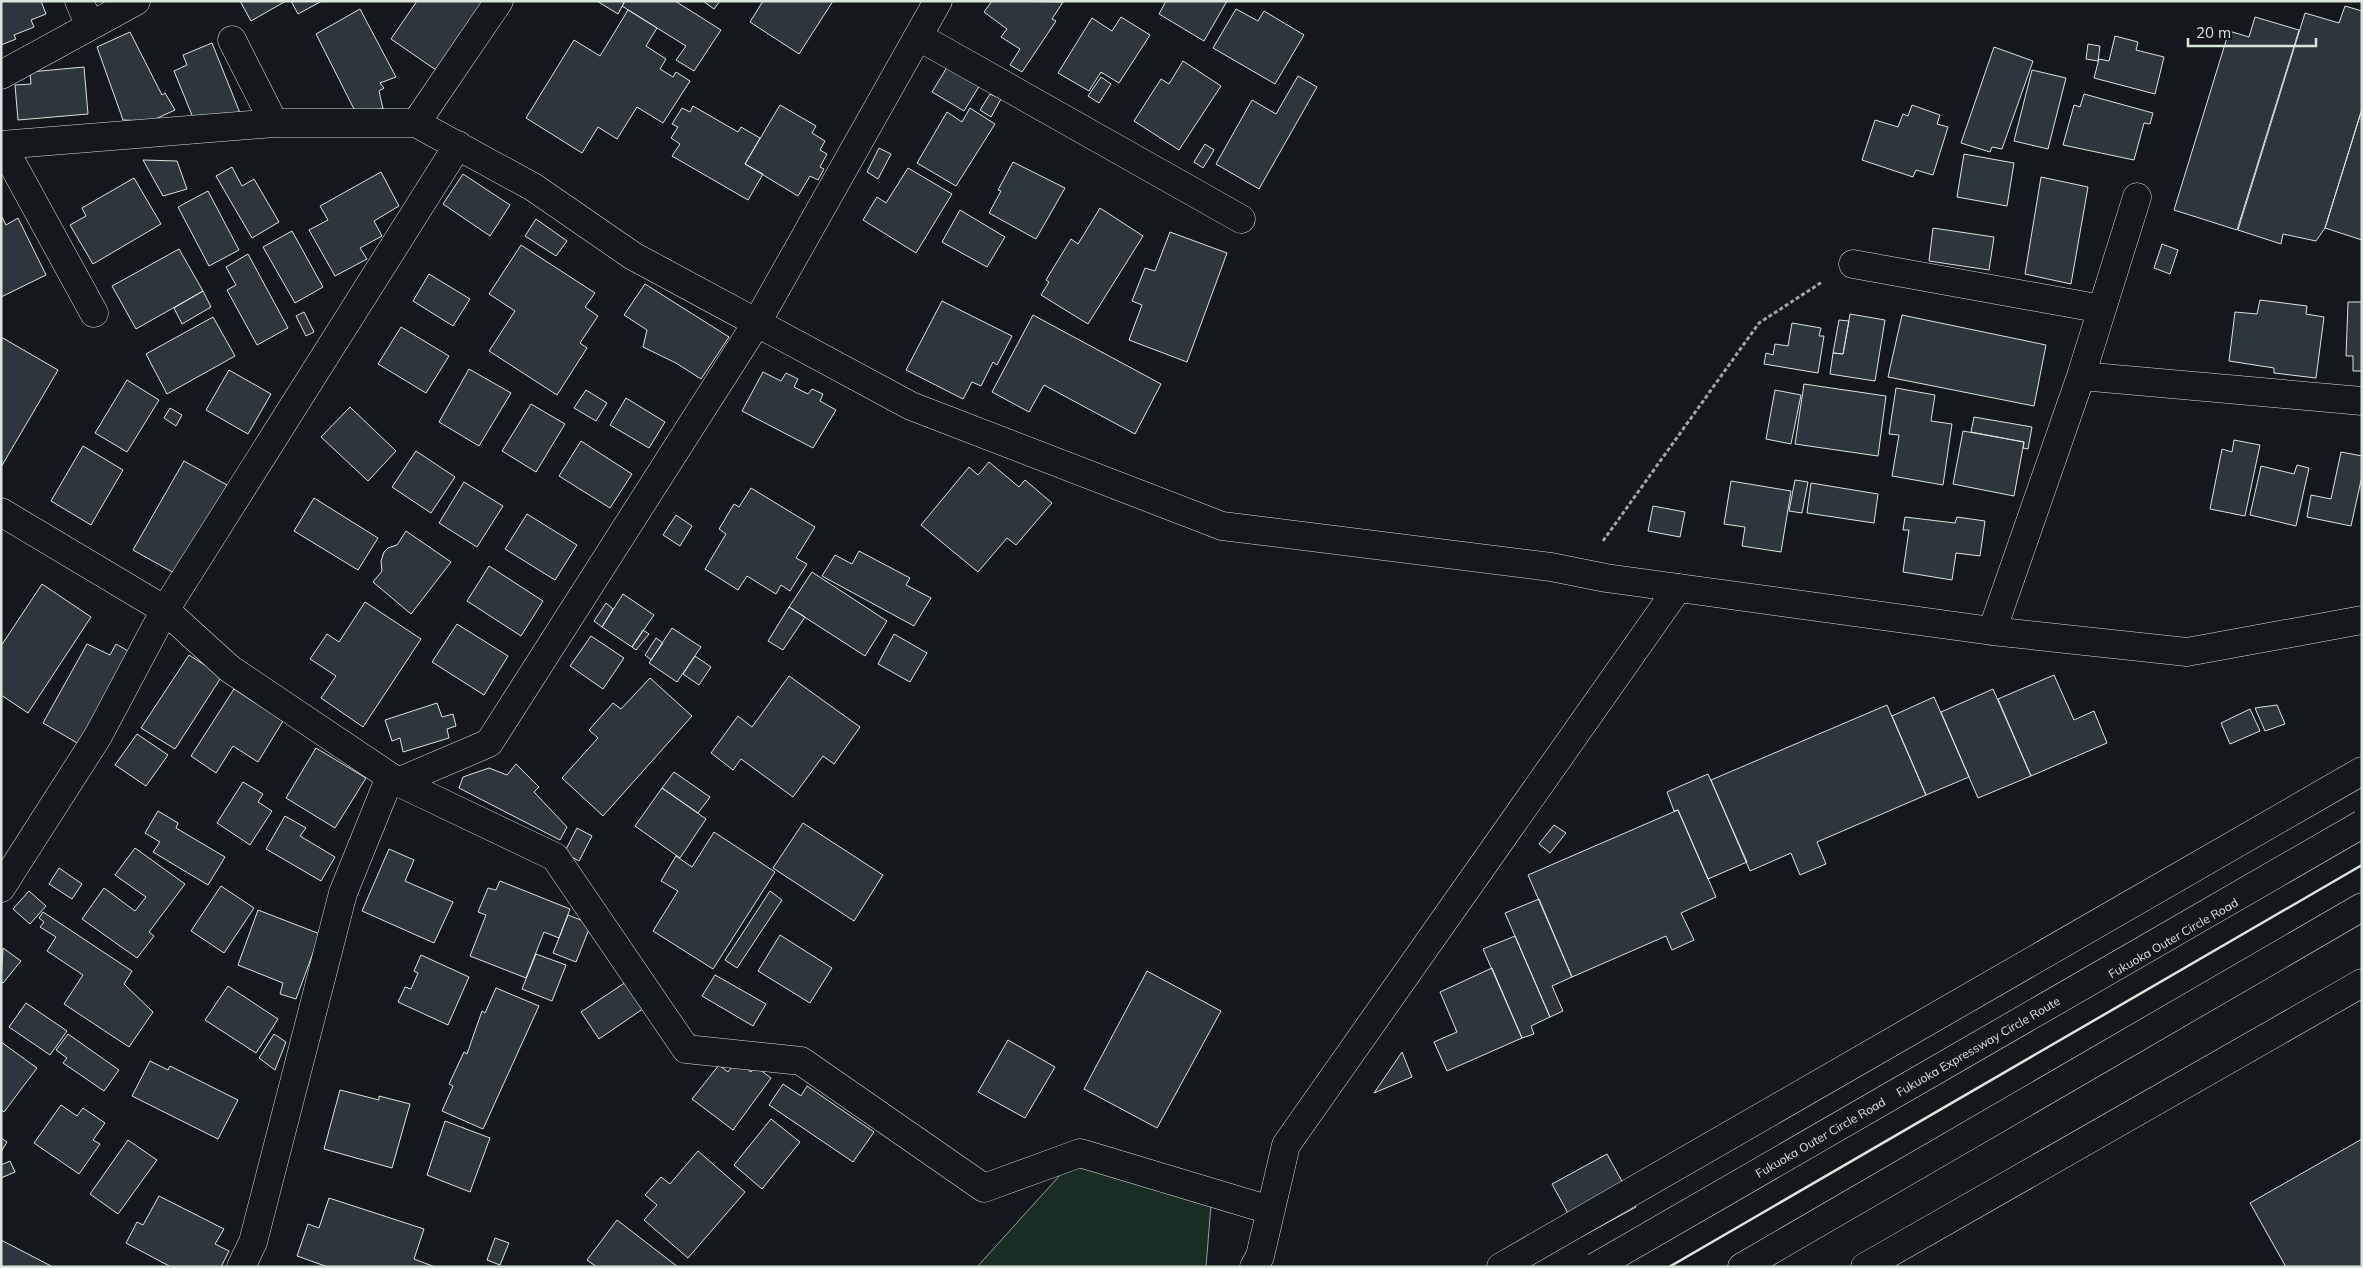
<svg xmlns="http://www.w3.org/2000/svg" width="2363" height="1268" viewBox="0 0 2363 1268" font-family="Mulish,sans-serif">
  <rect width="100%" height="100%" fill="#14181c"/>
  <path fill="#1a2d24" stroke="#939e99" d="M1080 1153 1212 1192 1206 1267H977Z"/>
  <path fill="#2c363c" stroke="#d8e6dc" d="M1 1H41L46 14 31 20 34 27 14 35 16 39 1 45Z
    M240 1H286L251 21Z
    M291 1H322L298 14Z
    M417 1H484L436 70 391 39Z
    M597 1H625L618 14Z
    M625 1H675L721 30 694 71 676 60 686 46 622 6Z
    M703 1H720L714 9Z
    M763 1H833L799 54 750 22Z
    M992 1 1063 2 1052 19 1056 21 1022 72 1010 65 1020 49 1001 37 1007 29 984 12Z
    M1166 1H1227L1204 41 1159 14Z
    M2345 6 2362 11V109L2325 228 2316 241 2283 234 2281 244 2238 230 2305 13 2339 23Z
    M360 9 396 77 380 83 384 88 379 91 383 109 355 111 316 34Z
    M1236 9 1258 21 1264 11 1304 35 1275 84 1213 48Z
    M628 10 657 28 646 46 666 59 660 69 673 77 676 72 690 81 663 123 637 107 617 139 598 127 582 153 526 118 574 40 600 56Z
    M1121 17 1150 35 1119 83 1101 72 1089 91 1058 73 1092 18 1112 31Z
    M2255 17 2299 30 2237 230 2174 210 2229 31 2249 37Z
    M130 32 162 95 165 93 175 110 151 121 123 120 97 47Z
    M2115 36 2138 42 2136 50 2164 57 2155 94 2094 78 2099 59 2109 61Z
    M212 43 240 113 196 125 174 71 187 65 183 55Z
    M2088 44 2100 46 2098 61 2086 59Z
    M1994 47 2033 61 2002 149 1992 147 1990 152 1961 143Z
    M1183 61 1221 86 1179 150 1134 121 1161 79 1169 84Z
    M949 64 981 83 964 111 932 92Z
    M84 67 88 114 18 120 15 85 31 84 30 72Z
    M2032 70 2066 78 2048 149 2014 141Z
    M1298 76 1317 87 1259 189 1216 164 1252 100 1276 114Z
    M1101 77 1111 84 1099 103 1088 96Z
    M990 94 1001 99 991 117 980 110Z
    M2084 94 2153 113 2150 124 2144 123 2134 160 2063 145 2074 105 2080 107Z
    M780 105 816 126 812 133 825 141 820 150 827 154 820 167 824 169 818 180 810 176 798 196 745 164Z
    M1912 105 1940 115 1937 124 1948 127 1933 175 1916 170 1913 177 1862 160 1875 120 1898 127 1903 114 1908 116Z
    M693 106 738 132 741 127 760 138 745 164 763 174 748 200 672 156 680 144 671 138 678 127 672 124 682 108 690 112Z
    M970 108 995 124 956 186 917 163 947 112 962 122Z
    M2362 109V240L2325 228Z
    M1205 144 1214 150 1203 168 1194 162Z
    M879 148 891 154 878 179 867 172Z
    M1964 154 2014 163 2007 206 1957 197Z
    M143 160 177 161 187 189 163 196Z
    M1013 162 1065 188 1036 239 989 213 1001 191 998 190Z
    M232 167 242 186 254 179 279 222 252 238 216 176Z
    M908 168 952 194 916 253 863 220 877 197 886 203Z
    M381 172 399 206 374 221 382 236 360 248 367 259 335 276 309 230 328 220 320 206Z
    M463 174 510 205 490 236 443 204Z
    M2041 177 2088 187 2071 284 2025 274Z
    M134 178 161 224 93 264 70 225 86 216 82 208Z
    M208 191 239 250 209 266 178 207Z
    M1100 208 1143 236 1088 324 1041 295 1049 282 1046 280 1071 239 1078 244Z
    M960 210 1005 237 987 267 942 242Z
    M1 215 6 225 18 218 46 275 1 297Z
    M536 219 567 241 556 256 525 236Z
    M1933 228 1994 237 1989 270 1929 261Z
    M292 231 323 287 295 303 263 247Z
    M1170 232 1227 253 1187 362 1129 340 1142 305 1132 301 1145 268 1155 271Z
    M2162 244 2178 250 2170 274 2154 268Z
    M521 245 595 293 585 307 598 316 580 343 587 348 557 395 489 351 515 311 489 294Z
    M179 249 203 291 136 329 112 286Z
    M248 254 288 328 257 345 227 290 236 285 226 267Z
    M429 274 470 299 453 326 413 301Z
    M645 284 729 337 701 379 676 363 643 347 647 330 624 315Z
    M203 291 211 307 182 324 174 308Z
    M2260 300 2307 306 2306 314 2324 317 2316 378 2274 373V368L2229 361 2235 312 2257 314Z
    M942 301 1012 336 997 365 993 362 981 386 972 382 963 399 906 370Z
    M2348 302H2362V371H2353V356H2346Z
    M304 312 314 332 306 336 296 316Z
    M1850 314 1885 320 1875 381 1830 374 1833 353 1843 354Z
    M1033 315 1161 384 1135 434 1044 385 1029 412 992 392Z
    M1902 315 2046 345 2034 406 1888 377Z
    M213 317 235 356 167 394 146 354Z
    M1839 320 1849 321 1843 354 1833 353Z
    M1792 323 1821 328 1819 336H1824L1818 373 1764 364 1766 353 1773 355 1775 344 1788 346Z
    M401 327 449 356 426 393 378 364Z
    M1 337 58 370 1 467Z
    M469 369 511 393 479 446 439 422Z
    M229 370 271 394 248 434 206 410Z
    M763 372 781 381 786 373 798 379 794 387 808 394 812 389 823 394 820 401 836 410 813 448 742 411Z
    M127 380 159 400 127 452 95 433Z
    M1804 384 1886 396 1878 456 1795 444Z
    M1896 388 1935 395 1931 421 1952 424 1943 485 1892 476 1899 435 1889 434Z
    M586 390 607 403 596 421 574 408Z
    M1775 390 1801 395 1791 444 1766 439Z
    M626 398 665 422 649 448 610 425Z
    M531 404 565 424 536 472 502 451Z
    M350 407 396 451 368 481 321 437Z
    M170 408 182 415 176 426 164 418Z
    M1974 417 2032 427 2028 449 2023 448 2024 442 1971 432Z
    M1963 431 2024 442 2014 496 1953 484Z
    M2234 440 2260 445 2245 516 2210 509 2222 449 2232 452Z
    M581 441 632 474 610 508 559 476Z
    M83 446 123 470 91 525 51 501Z
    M416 451 455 477 431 513 392 487Z
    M2341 452 2362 456V476L2351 526 2307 517 2311 495 2331 499Z
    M184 461 227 485 176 574 133 550Z
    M989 462 1019 487 1025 480 1052 503 1016 545 1007 538 978 572 921 525 969 467 978 475Z
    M2297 465 2309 468 2296 526 2250 515 2261 466 2294 474Z
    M1795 480 1808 482 1802 513 1789 511Z
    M1731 481 1791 491 1781 552 1742 546 1745 527 1724 524Z
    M464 482 503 506 477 547 439 523Z
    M1811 483 1878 494 1874 523 1807 513Z
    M751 488 815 527 796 558 807 564 790 591 781 585 776 594 747 576 738 590 705 569 726 534 719 529 734 504 739 507Z
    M314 498 378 538 358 570 294 531Z
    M1653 506 1685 512 1680 537 1648 531Z
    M527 514 577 545 555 580 505 549Z
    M676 515 692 526 680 546 663 535Z
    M1905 517 1955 523 1957 517 1985 521 1980 556 1956 553 1952 580 1903 572 1909 530H1903Z
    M406 531 451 562 411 614 373 582 382 571 381 561 384 552 388 548 397 545Z
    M859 551 910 578 906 585 931 598 914 626 822 576 835 555 852 564Z
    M489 566 543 601 521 636 467 601Z
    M812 572 887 621 865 656 789 607Z
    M42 584 91 617 28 713 1 695V646Z
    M623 594 654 615 632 647 602 627Z
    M365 602 421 639 363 727 321 698 336 676 310 659 327 634 339 642Z
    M606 603 613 609 602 627 594 621Z
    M789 607 805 617 783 650 768 641Z
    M457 624 508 656 484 695 432 662Z
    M672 628 701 647 677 682 649 663Z
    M643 630 649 634 636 650 632 647Z
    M894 634 927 653 910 682 878 664Z
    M591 636 624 658 603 689 570 666Z
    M656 638 663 643 651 660 645 655Z
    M87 644 110 655 116 644 137 656 79 744 43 723Z
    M189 655 222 676 175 749 141 728Z
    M695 656 711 667 699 685 683 674Z
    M2054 675 2074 720 2094 711 2107 743 2031 776 1998 699Z
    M789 676 860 727 834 764 823 756 793 797 741 759 733 770 711 753 738 716 752 727Z
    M650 678 692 716 603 816 562 778 598 738 589 730 613 703 621 709Z
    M234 689 283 721 258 762 233 746 216 773 191 756Z
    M1993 689 2031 776 1978 798 1941 712Z
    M1934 697 1969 777 1926 795 1892 716Z
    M437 703 442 717 453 714 456 726 447 729 449 738 403 752 400 738 392 741 385 720Z
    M1887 705 1926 795 1817 842 1826 864 1800 875 1791 853 1750 871 1711 780Z
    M2277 705 2285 724 2265 731 2255 708Z
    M2250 709 2260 731 2230 744 2221 723Z
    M137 734 168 755 146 786 115 765Z
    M316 748 366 778 335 828 286 798Z
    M516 764 539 787 534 792 567 827 560 840 459 788 463 777 489 768 507 775Z
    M674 772 710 797 698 813 662 788Z
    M1708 774 1747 862 1708 879 1678 810 1674 811 1667 792Z
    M243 782 263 794 258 802 272 811 250 845 217 823Z
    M662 788 706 819 680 858 635 826Z
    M1678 810 1716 897 1681 913 1694 940 1672 950 1666 936 1572 977 1528 875Z
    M158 811 178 823 176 828 225 857 208 885 153 852 160 842 145 833Z
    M285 816 306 828 300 836 335 857 321 881 266 849Z
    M803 823 883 875 854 921 773 868Z
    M1554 825 1566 833 1550 853 1539 844Z
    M577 828 592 836 579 861 564 853Z
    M714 832 775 872 713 969 653 931 678 891 661 881 676 856 692 867Z
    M135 848 185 884 149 932 154 936 137 958 82 919 104 888 135 911 146 897 115 875Z
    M389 849 414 860 405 881 453 902 434 943 362 911Z
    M59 868 82 884 72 899 49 884Z
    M500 881 570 909 559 938 544 932 526 978 470 956 486 915 478 912 488 888 496 890Z
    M221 886 254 908 224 953 191 931Z
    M29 891 46 906 30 924 13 909Z
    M770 891 782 900 737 968 725 960Z
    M1539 899 1572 977 1552 986 1563 1011 1550 1017 1505 913Z
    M258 910 320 934 296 999 280 994 283 983 238 965Z
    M43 912 132 971 124 984 153 1012 129 1047 64 1004 83 975 47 951 56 937 40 927 44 922 39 918Z
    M568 915 591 924 576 962 553 953Z
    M780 935 832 968 810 1003 758 971Z
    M1515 936 1550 1017 1531 1026 1534 1034 1522 1038 1483 949Z
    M3 948 21 961 3 983 1 982Z
    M536 954 566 965 552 1001 522 989Z
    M421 955 469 977 448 1025 398 1002 405 987 411 989 418 973 414 971Z
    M1492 968 1522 1038 1447 1071 1434 1042 1457 1032 1440 992Z
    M1147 971 1221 1011 1157 1128 1084 1089Z
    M715 975 766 1004 753 1026 702 996Z
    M632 978 650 1004 599 1039 581 1012Z
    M228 986 278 1019 256 1053 205 1020Z
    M496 988 539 1006 483 1129 442 1111 453 1086 449 1084 464 1052 467 1054 482 1011 485 1013Z
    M26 1003 67 1031 50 1055 9 1027Z
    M68 1034 119 1070 104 1091 63 1063 67 1058 56 1050Z
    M274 1034 286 1042 275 1070 259 1058Z
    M1008 1040 1055 1067 1025 1118 978 1092Z
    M1 1042 37 1068 4 1112 1 1110Z
    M1402 1052 1412 1077 1374 1093Z
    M150 1061 168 1070 170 1066 238 1100 218 1139 132 1096Z
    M736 1061 751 1072 755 1066 771 1078 733 1130 692 1099 719 1065 728 1072Z
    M783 1084 801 1096 807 1086 874 1132 853 1162 769 1105Z
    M340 1090 379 1100V1096L410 1104 392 1168 324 1149Z
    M61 1105 77 1116 83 1108 105 1123 93 1140 100 1144 79 1174 34 1143Z
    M771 1119 800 1142 762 1189 734 1165Z
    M445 1121 490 1138 470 1192 427 1175Z
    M1 1138 7 1142 1 1152Z
    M2362 1139V1267H2286L2250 1203Z
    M128 1140 157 1160 118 1214 90 1194Z
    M698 1151 745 1192 688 1258 644 1220 657 1205 645 1195 661 1177 670 1184Z
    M1607 1154 1636 1207 1581 1237 1552 1184Z
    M10 1161 15 1172 1 1178V1165Z
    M159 1196 224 1229 215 1244 229 1251 221 1267H171L126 1243 137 1222 143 1225Z
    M329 1198 424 1229 414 1259 435 1267H328L297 1256 308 1224 319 1228Z
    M617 1220 678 1267H597L587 1260Z
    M495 1238 509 1243 500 1265 487 1260Z
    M1 1240 53 1267H1Z"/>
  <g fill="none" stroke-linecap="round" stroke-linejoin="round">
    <g stroke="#d8e6dc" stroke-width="29">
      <path id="street" d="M79 1 90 26
        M919 37 1241 219
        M232 40 274 123
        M1 75 136 1
        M416 123 499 1
        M1 145 274 123H416L533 187 633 256 911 406 1222 526 1551 567 1606 578 1992 631 2187 652 2362 620
        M2 145 94 313
        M1853 264 2102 309
        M2081 376 2362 401
        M1 512 165 610 230 669 398 782 555 857 686 1049 801 1061 984 1188 1080 1153 1270 1210
        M1992 631 2081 376 2137 197
        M1 888 98 736 165 610 458 145
        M241 1267 253 1242 343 893 386 787 489 743 756 324 938 1"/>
    </g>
    <g stroke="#d8e6dc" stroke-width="29">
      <path id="secondary" d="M1254 1267 1260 1256 1286 1145 1678 588"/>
    </g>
    <g stroke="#d8e6dc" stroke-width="29">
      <path id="highway" d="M1501 1267 2362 771
        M1742 1267 2362 907
        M1865 1267 2362 983"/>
    </g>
    <path stroke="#9da8a2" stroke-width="3" stroke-dasharray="4 2.5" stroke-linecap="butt" d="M1603 541 1759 323 1822 282"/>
    <use href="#street" stroke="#14181c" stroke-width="28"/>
    <use href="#secondary" stroke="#14181c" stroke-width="28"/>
    <use href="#highway" stroke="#14181c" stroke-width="28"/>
    <g stroke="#d8e6dc" stroke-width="29" stroke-linecap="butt">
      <g id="highway-bridge">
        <path id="s1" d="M1595 1267 2362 824"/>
      </g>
    </g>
    <use href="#highway-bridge" stroke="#14181c" stroke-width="28"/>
    <path stroke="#d8e6dc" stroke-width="2.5" d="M1669 1267 2362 865"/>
  </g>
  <g text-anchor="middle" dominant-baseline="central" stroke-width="4" stroke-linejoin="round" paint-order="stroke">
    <g font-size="12" fill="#d8e6dc" stroke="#14181c">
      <text transform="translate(2173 938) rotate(-30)">Fukuoka Outer Circle Road</text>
      <text stroke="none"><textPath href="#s1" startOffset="442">Fukuoka Expressway Circle Route</textPath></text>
      <text stroke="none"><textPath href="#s1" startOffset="260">Fukuoka Outer Circle Road</textPath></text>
    </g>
  </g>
  <rect width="2363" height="1268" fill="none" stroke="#d8e6dc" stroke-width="5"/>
  <path d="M2188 38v8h128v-8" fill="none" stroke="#d8e6dc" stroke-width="2.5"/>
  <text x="2196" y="38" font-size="15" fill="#d8e6dc" stroke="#14181c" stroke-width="4" paint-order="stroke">20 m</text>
</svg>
